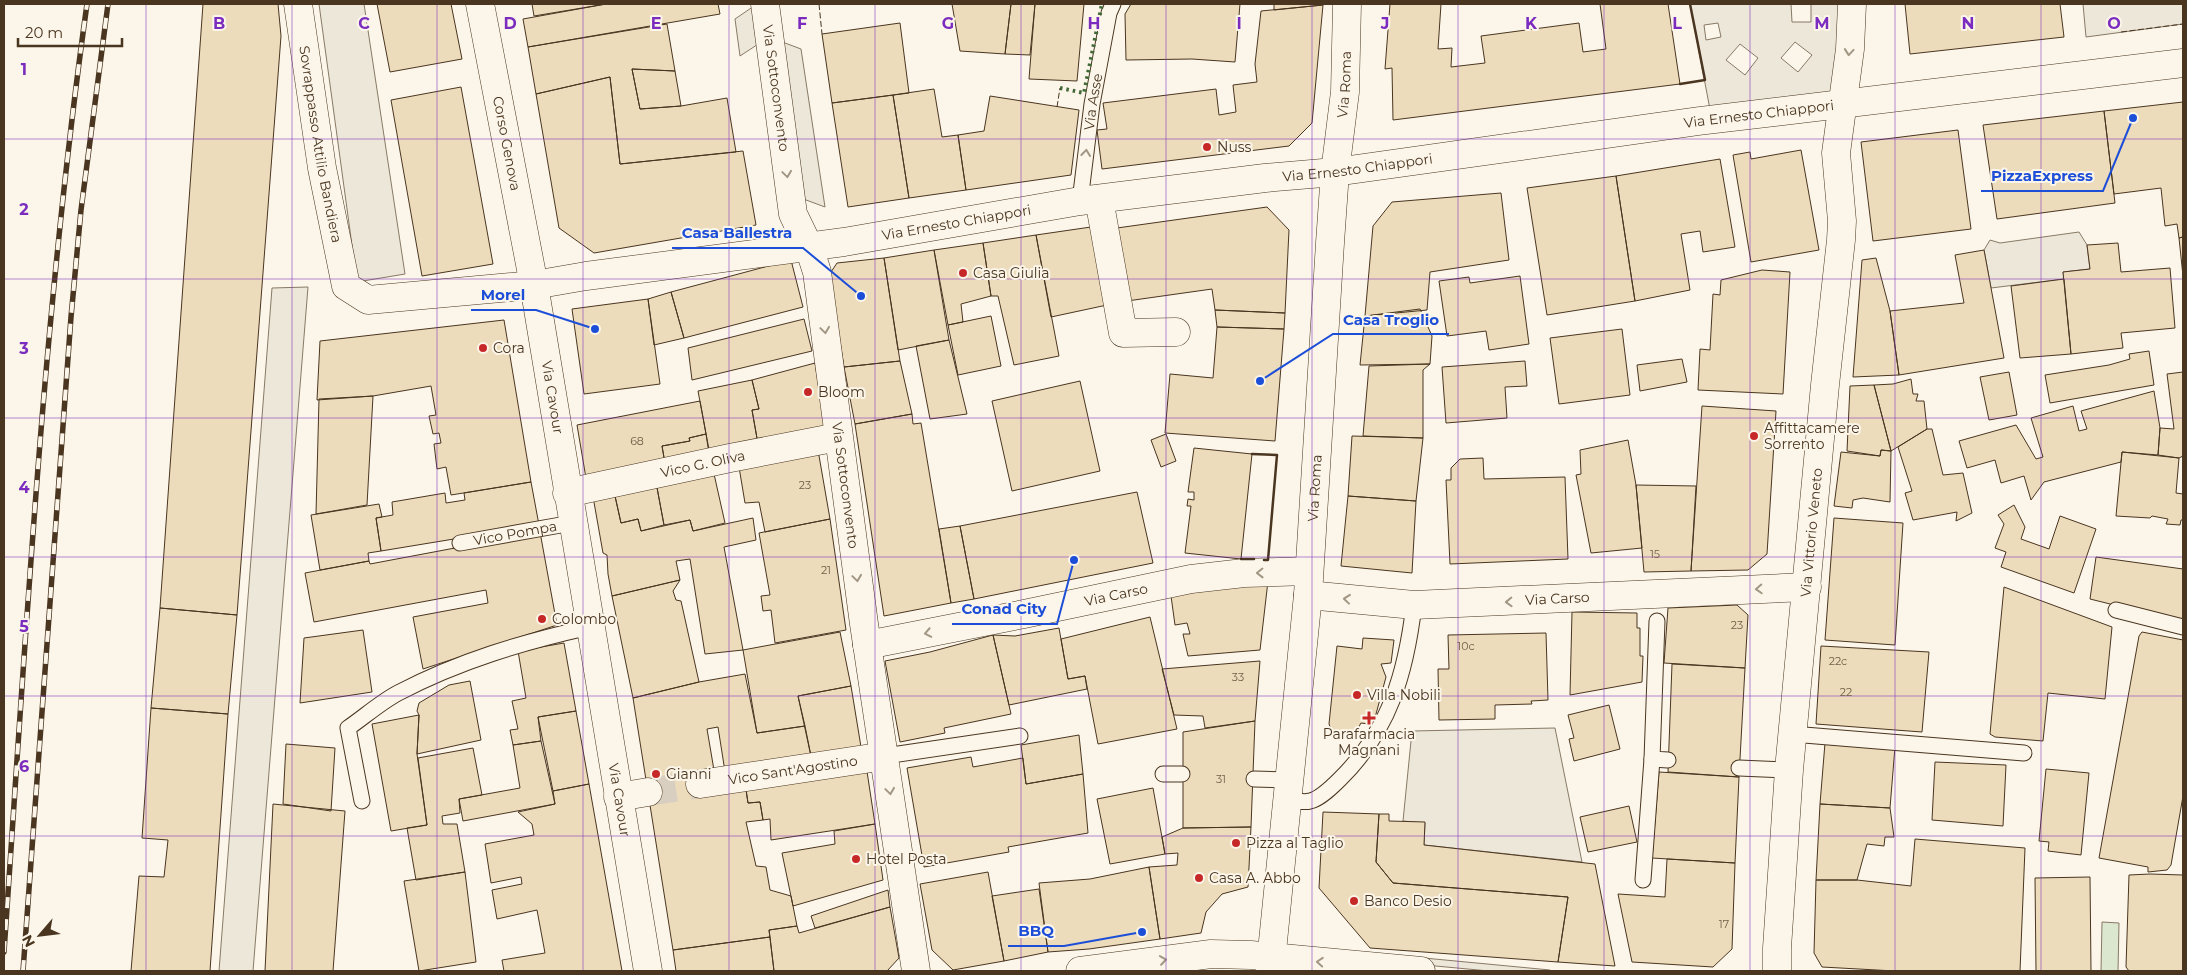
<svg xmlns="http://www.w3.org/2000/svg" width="2187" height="975" viewBox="0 0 2187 975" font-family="Montserrat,sans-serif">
  <rect width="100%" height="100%" fill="#fbf6e9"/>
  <path fill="#dce7d0" stroke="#887966" d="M2102 922 2119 923 2118 971H2101Z"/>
  <path fill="#ede7d9" stroke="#887966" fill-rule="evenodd" d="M319 4H364L405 274 357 282Z
    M757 4 769 37 801 49 825 207 790 194 769 37 740 56 735 19Z
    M1690 4H1791L1792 22H1811V4H1852L1841 105 1712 120ZM1718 23 1721 37 1706 40 1704 25ZM1795 42 1812 55 1798 72 1781 58ZM1740 44 1758 58 1745 75 1726 60Z
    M2083 4H2183V24L2086 37Z
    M2079 232 2087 245 2090 269 2063 272 2064 279 1991 288 1984 250 1990 240 2000 243Z
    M308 287 253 971H219L272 288Z
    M1555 728 1582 862 1424 845 1425 823 1403 821 1412 731Z
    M1361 952 1550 970V971H1489L1361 959Z"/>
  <path fill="#ecdcbc" stroke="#4a3520" d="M203 4H278L281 36 237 615 160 608Z
    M377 4H451L462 59 390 72Z
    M532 4H606L534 16Z
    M606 4H718L720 14 528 47 523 19Z
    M952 4H1011L1005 54 960 51Z
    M1011 4H1035L1030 55 1005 54Z
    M1035 4H1084L1077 81 1029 79Z
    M1131 4H1240L1235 62 1192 59 1126 60 1125 14Z
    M1274 4H1323V5L1274 10Z
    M1390 4H1441L1438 49 1452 48 1451 67 1485 63 1481 36 1579 23 1583 52 1606 49 1600 4H1668L1680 84 1393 120 1392 68 1385 69Z
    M1905 4H2060L2064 37 1910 54Z
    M1323 5 1312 123 1289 146 1102 169 1097 130 1107 129 1103 103 1216 89 1219 115 1236 112 1233 85 1257 82 1255 64 1261 11Z
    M900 23 909 93 832 103 822 34Z
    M667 24 675 71 632 69 640 109 681 106 727 98 736 152 620 164 610 77 536 94 528 47Z
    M632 69 675 71 681 106 640 109Z
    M610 77 620 164 743 151 756 225 594 253 559 228 536 94Z
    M461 87 493 264 422 276 391 100Z
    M934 89 942 137 958 135 966 190 909 198 893 95Z
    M893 95 909 198 848 207 832 103Z
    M990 96 1079 110 1071 175 966 190 958 135 984 131Z
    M2183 102V237L2179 238 2177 224 2165 226 2161 188 2114 194 2104 111Z
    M2104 111 2115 203 1997 219 1983 125Z
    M1958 130 1971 229 1873 241 1861 142Z
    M1801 150 1819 250 1751 262 1733 155 1750 152 1751 159Z
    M1720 159 1735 247 1703 252 1700 231 1681 234 1690 290 1635 301 1616 176Z
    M1616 176 1635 301 1547 315 1527 188Z
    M1501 193 1509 260 1430 272 1427 310 1365 316 1373 226 1392 202Z
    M1267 207 1289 230 1285 313 1215 310 1212 289 1127 301 1117 228Z
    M1091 227 1107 305 1051 317 1036 235Z
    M1036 235 1059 356 1014 365 998 296H991L983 243Z
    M2183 237V276L2179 238Z
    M983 243 991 296 961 304 963 322 948 325 934 250Z
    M2118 243 2121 272 2170 268 2175 328 2121 333 2123 348 2071 354 2063 272 2090 269 2087 245Z
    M934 250 949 340 898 350 884 258Z
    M1984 250 2004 358 1899 375 1890 311 1964 303 1955 255Z
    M884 258 900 361 844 367 829 275 837 263Z
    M1876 258 1890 311 1899 375 1853 377 1862 260Z
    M791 260 803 307 684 338 671 292Z
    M1762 270 1790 272 1783 394 1698 390 1700 349 1710 350 1713 294 1720 295 1721 280Z
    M1520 276 1529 344 1489 350 1486 331 1447 336 1439 281 1469 277 1470 283Z
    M2064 279 2071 354 2020 358 2011 286Z
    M671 292 684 338 654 345 648 299Z
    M648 299 660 384 584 394 572 309Z
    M1420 309 1432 336 1430 364 1360 365 1365 316Z
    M1215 310 1285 313 1284 329 1217 327Z
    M991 316 1001 366 958 375 948 325Z
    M804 319 812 351 692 380 688 348Z
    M504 320 531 482 451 495 446 467 437 469 434 444 441 443 439 433 433 434 429 416 436 415 431 386 373 396 317 400 320 341Z
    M1217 327 1284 329 1275 441 1165 433 1170 374 1213 378Z
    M1622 329 1630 395 1559 404 1550 338Z
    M949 340 967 414 930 419 916 346Z
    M2149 351 2154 385 2050 403 2045 375 2109 365 2130 359 2129 354Z
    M1682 359 1687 382 1640 391 1637 365Z
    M900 361 912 414 855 424 844 367Z
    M1525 361 1527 386 1505 387 1507 418 1446 423 1442 367Z
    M815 363 826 428 758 444 752 410 759 409 752 380Z
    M1430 364 1423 370V438L1363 436 1369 366Z
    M2009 372 2017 415 1989 420 1980 377Z
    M2183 372V456L2179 458 2158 455 2160 428 2174 429 2167 374Z
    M1911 379 1913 394H1918L1916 401H1924L1927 429 1891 451 1874 385 1893 384Z
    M752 380 759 409 752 410 758 444 710 455 698 391Z
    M1080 381 1100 471 1012 491 992 401Z
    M1874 385 1891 451 1881 450 1880 456 1847 451 1850 386Z
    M2154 391 2160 428 2158 455 2122 452 2121 462 2044 482 2031 500 2024 476 2001 483 1995 460 1967 468 1959 441 2016 425 2036 459 2043 457 2031 418 2073 406 2079 431 2087 429 2081 411Z
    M373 396 367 505 316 514 319 399Z
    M700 401 706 434 689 438 690 441 662 446 666 469 587 484 577 425Z
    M1702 406 1776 411 1767 554 1748 570 1691 571Z
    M912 414 913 424 921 423 951 603 884 616 855 424Z
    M1927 429H1932L1943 475 1963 473 1972 513 1956 521 1957 512 1913 520 1905 493 1912 491 1898 447Z
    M706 434 710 460 666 469 662 446 690 441 689 438Z
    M1166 434 1176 461 1161 467 1151 440Z
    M1352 436 1423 438 1416 501 1348 496Z
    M1628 440 1636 485 1642 548 1591 553 1576 475 1581 474 1580 450Z
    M1194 448 1252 454 1241 559 1185 553 1191 506H1187L1188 499 1194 500V492H1188Z
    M818 450 830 519 765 532 759 502 745 503 739 467Z
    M1881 450 1891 451 1890 502 1863 498 1853 500 1852 508 1834 506 1841 452 1880 456Z
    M2122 452 2179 458 2176 493 2183 494V520H2181L2180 525 2166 524 2168 519 2152 516 2150 518 2116 516Z
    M1483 458 1484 479 1565 477 1568 559 1450 564 1446 480H1451V468L1460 459Z
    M712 465 725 523 693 531 690 520 664 525 655 477Z
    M655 477 664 525 641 531 638 519 621 523 613 487Z
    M531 482 539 525 381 551 376 518 393 515 392 502 445 493 446 503 465 500 464 493Z
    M1636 485 1696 486 1691 571 1644 572Z
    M613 487 621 523 638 519 641 531 690 520 693 531 753 518 756 540 724 547 743 650 705 654 690 559 676 561 680 580 612 596 608 574 607 555 603 553 592 491Z
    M1137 492 1153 563 974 599 960 526Z
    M1348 496 1416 501 1412 573 1341 566Z
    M379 504 382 517 376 518 381 551 368 553 369 561 320 570 311 515Z
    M2014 505 2025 527 2021 539 2049 549 2060 516 2096 529 2074 593 2001 567 2006 552 1995 548 2004 524 1998 515Z
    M1834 518 1903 523 1895 645 1825 640Z
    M830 519 846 630 775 643 771 610 763 611 761 596 770 595 759 533Z
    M960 526 974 599 951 603 939 529Z
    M540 532 557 625 423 669 413 617 488 603 486 590 314 622 305 573 369 561 370 564Z
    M2096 557 2183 569V622L2090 599Z
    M680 580 673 591 676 600 681 601 699 682 633 698 612 596Z
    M1268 581 1260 650 1188 656 1183 634H1190L1187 623 1175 625 1171 596Z
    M2004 587 2112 627 2105 699 2048 693 2043 741 1995 737 1990 734Z
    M1737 605 1748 615 1745 668 1664 663 1668 608Z
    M160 608 237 615 228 714 151 708Z
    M1572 612 1637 613V628H1640V656H1643L1642 682 1570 695Z
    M1150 617 1177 729 1098 744 1085 676 1068 679 1061 639Z
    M1059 628 1068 679 1085 676 1087 689 1009 705 993 635 1015 636Z
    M363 630 372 692 300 703 304 638Z
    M840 632 851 686 798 696 805 726 757 733 743 650Z
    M2142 632 2183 640V796L2171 865 2167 870 2148 872V867L2099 858 2139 636Z
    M1546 633 1548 700 1531 701 1532 704 1495 705V719L1439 720 1438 669H1449L1448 635Z
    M993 635 1011 714 944 728 945 733 900 742 885 661 930 652Z
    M1363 638 1394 640 1391 663 1381 664 1386 677 1376 714 1369 724 1361 723 1356 732 1349 737H1339L1332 732 1329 724 1337 646 1362 649Z
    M564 643 576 711 538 717 541 741 513 745 510 730 518 729 512 701 526 698 518 651Z
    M1821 646 1929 652 1922 732 1816 724Z
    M1260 661 1255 721 1205 728 1203 716 1174 715 1162 669Z
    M1672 664 1745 668 1739 777 1668 772Z
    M745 674 757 733 805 726 812 761 726 778 718 727 707 729 715 776 745 783 748 803 760 802 763 820 746 822 756 866 766 867 770 890 791 896 797 926 769 930 770 937 673 950 633 698 699 682Z
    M470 681 481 740 417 754 419 715 417 711 419 703 449 685Z
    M851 686 862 753 812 761 798 696Z
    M1609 705 1620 749 1574 761 1569 739 1574 738 1568 715Z
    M151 708 228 714 210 971H131L139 876 164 877 168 840 142 838Z
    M576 711 589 784 553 791 538 717Z
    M419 715 417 754 427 825 391 831 372 724Z
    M1255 721 1251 827 1183 828V732Z
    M1079 735 1083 774 1026 784 1021 745Z
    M541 741 555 804 463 821 459 799 520 788 513 745Z
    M1825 743 1895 747 1890 808 1820 804Z
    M286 744 335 748 331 811 283 804Z
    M473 748 482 795 459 799 460 813 442 816 443 824H457L465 872 416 880 407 828 427 825 418 758Z
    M971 757 973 767 1023 758 1026 784 1083 774 1088 833 1008 847 1009 852 924 867 907 768Z
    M1935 762 2006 765 2003 826 1932 820Z
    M866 765 875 824 771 840 770 819 763 820 760 802 748 803 745 783Z
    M2046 769 2089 773 2081 855 2048 851 2049 842 2039 841Z
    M1659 772 1739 777 1735 863 1652 858Z
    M589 784 622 971H504L502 960 545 953 537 910 497 919 492 890 522 884 521 877 491 883 485 844 534 835 532 824 518 812 555 804 553 791Z
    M1153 788 1165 854 1110 864 1097 799Z
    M273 804 345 811 333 971H265Z
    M1820 804 1890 808 1894 837H1885L1884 846 1867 844 1857 880H1816Z
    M1629 806 1637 842 1588 852 1580 817Z
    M1323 812 1379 814 1376 862 1393 883 1568 897 1558 962 1370 948 1319 888Z
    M1379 814H1389V821L1425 822 1424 845 1595 864 1615 966 1558 962 1568 897 1393 883 1376 862Z
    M875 824 883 880 793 906 782 853 835 844 834 831Z
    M1251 827 1248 887 1222 894 1206 912 1201 933 1160 939 1149 867 1177 865 1178 853 1165 854 1162 837 1183 828Z
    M1915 839 2025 848 2020 971H1895L1822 967 1814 953 1816 880H1857L1911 886Z
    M1667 859 1735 863 1732 949 1713 967 1632 962 1618 894 1665 897Z
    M1149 867 1160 939 1089 949 1048 952 1039 883 1090 879Z
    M465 872 476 962 419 971 404 881Z
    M988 872 1004 961 953 970 932 950 920 884Z
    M2150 874 2183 875V971H2129L2126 967 2129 875Z
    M2090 877 2091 971H2036L2035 878Z
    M1039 889 1048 952 1004 961 992 896Z
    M888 890 890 907 815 928 811 916Z
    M890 907 899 958 887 971H774L769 930 797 926 799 933Z
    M770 937 774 971H676L673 950Z"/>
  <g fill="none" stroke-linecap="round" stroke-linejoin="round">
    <path stroke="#d8cfc1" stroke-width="28" stroke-dasharray="28 14" stroke-linecap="butt" d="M648 792 700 784"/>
    <g stroke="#4a3520" stroke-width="17">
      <g id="lane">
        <path id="s1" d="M1080 201 1092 104 1109 13 1113 4"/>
        <path id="s2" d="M460 543 572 523"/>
        <path d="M2116 610 2183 627"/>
        <path d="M1657 621 1652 759 1668 760"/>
        <path d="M1792 734 2024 753"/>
        <path d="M885 756 1020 736"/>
        <path d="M1739 768 1789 770"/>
        <path d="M1163 774H1182"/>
        <path d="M1254 779 1288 780"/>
        <path d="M1286 800C1293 800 1303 803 1310 801 1320 799 1333 786 1340 779 1390 730 1406 672 1414 605"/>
        <path d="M362 801 348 728C364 717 381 702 398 693 459 661 523 642 590 627"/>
        <path d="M1643 880 1652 759"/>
      </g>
    </g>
    <g stroke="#4a3520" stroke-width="29">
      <g id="street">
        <path id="s3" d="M298 4 322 168 346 286 368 300 534 285 586 276 844 242 1080 201 1265 178 1335 172 1699 121 2183 63"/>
        <path id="s4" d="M765 4 793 214 809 247 817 272 864 624 916 971"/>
        <path d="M1099 199 1123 333 1176 332"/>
        <path id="s5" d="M567 493 730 458 838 437"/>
        <path id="s6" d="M1308 595 1414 605 1807 587"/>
        <path id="s7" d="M867 645 1024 614 1191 579 1244 573 1308 571"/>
        <path id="s8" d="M700 784 885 756"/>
        <path d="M618 797 648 792"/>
        <path d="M1080 971 1211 954 1251 955 1421 971"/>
        <path id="s9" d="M1270 971 1308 595 1330 243 1335 172 1345 92 1347 4"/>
        <path id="s10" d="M1777 971V948L1789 770 1825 385 1841 240 1842 221 1836 153 1850 49 1852 4"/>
      </g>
    </g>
    <g stroke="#4a3520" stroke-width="29">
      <g id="primary">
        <path id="s11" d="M480 4 534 285 648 971"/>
      </g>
    </g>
    <use href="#lane" stroke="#fbf6e9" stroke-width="15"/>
    <use href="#street" stroke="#fbf6e9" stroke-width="28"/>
    <use href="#primary" stroke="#fbf6e9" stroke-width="28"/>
    <g stroke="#4a3520" stroke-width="5.5">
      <path id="rail" d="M4 952C26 635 43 318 87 4
        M23 971 71 317 81 210 108 4"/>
    </g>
    <use href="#rail" stroke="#fbf6e9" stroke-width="4" stroke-dasharray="11" stroke-linecap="butt"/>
    <path stroke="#436837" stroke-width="4" stroke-dasharray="2.5 4" stroke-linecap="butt" d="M1060 88 1084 93 1102 4"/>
    <path stroke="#4a3520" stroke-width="1" stroke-dasharray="6 2.5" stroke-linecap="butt" d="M819 4 822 34
      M2121 32 2183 24
      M1057 107 1060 88"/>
    <path stroke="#4a3520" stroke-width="2.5" d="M1680 84 1705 80 1690 4
      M1252 454 1277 455 1268 560H1264
      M1241 559H1254"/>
  </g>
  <defs><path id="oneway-chevron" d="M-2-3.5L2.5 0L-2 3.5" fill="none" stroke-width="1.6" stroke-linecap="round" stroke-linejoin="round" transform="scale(1.25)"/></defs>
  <g stroke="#a29684">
    <use href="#oneway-chevron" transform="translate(1849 52) rotate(95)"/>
    <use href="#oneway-chevron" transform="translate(1086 153) rotate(-83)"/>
    <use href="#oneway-chevron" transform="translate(787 174) rotate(82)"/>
    <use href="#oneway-chevron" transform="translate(825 330) rotate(82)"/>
    <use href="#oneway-chevron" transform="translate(1260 573) rotate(179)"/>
    <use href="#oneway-chevron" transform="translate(857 578) rotate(82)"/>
    <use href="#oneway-chevron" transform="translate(1759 589) rotate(177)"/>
    <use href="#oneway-chevron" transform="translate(1347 599) rotate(-174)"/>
    <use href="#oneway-chevron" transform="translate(1509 602) rotate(178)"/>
    <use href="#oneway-chevron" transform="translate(928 633) rotate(169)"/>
    <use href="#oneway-chevron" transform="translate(890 791) rotate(82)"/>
    <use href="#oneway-chevron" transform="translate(1163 960) rotate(-8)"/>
    <use href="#oneway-chevron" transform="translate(1320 962) rotate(-176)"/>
  </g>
  <path fill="none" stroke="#7b2cbf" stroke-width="1" stroke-opacity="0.55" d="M146 4V971M292 4V971M437 4V971M583 4V971M729 4V971M875 4V971M1021 4V971M1166 4V971M1312 4V971M1458 4V971M1604 4V971M1750 4V971M1895 4V971M2041 4V971M4 139H2183M4 279H2183M4 418H2183M4 557H2183M4 696H2183M4 836H2183"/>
  <g fill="#c62828" stroke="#fbf6e9" stroke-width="2">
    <circle cx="1207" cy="147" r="5"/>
    <circle cx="963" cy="273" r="5"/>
    <circle cx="483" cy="348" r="5"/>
    <circle cx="808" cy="392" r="5"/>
    <circle cx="1754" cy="436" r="5"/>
    <circle cx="542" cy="619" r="5"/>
    <circle cx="1357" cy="695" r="5"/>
    <path d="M1366.5 710.5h5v5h5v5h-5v5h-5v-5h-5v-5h5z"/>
    <circle cx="656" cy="774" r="5"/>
    <circle cx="1236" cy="843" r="5"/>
    <circle cx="856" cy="859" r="5"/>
    <circle cx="1199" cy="878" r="5"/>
    <circle cx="1354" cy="901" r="5"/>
  </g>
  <g text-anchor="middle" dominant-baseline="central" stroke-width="4" stroke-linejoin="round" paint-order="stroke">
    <g font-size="11" fill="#725f47">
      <text x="637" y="441">68</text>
      <text x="805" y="485">23</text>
      <text x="1655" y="554">15</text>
      <text x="826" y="570">21</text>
      <text x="1737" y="625">23</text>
      <text x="1466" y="646">10c</text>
      <text x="1838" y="661">22c</text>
      <text x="1238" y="677">33</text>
      <text x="1846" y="692">22</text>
      <text x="1221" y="779">31</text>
      <text x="1724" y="924">17</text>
    </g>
    <g font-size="14" fill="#4a3520" stroke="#fbf6e9">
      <text stroke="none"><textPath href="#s9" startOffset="890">Via Roma</textPath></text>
      <text stroke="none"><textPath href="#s4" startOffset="85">Via Sottoconvento</textPath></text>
      <text stroke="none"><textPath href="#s1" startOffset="100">Via Asse</textPath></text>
      <text stroke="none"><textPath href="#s3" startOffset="1716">Via Ernesto Chiappori</textPath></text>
      <text stroke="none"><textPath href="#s3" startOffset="142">Sovrappasso Attilio Bandiera</textPath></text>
      <text stroke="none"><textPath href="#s11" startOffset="142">Corso Genova</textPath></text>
      <text stroke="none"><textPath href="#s3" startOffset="1311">Via Ernesto Chiappori</textPath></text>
      <text stroke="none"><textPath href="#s3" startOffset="906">Via Ernesto Chiappori</textPath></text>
      <text stroke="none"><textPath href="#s11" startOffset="400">Via Cavour</textPath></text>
      <text stroke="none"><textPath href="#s5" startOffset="139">Vico G. Oliva</textPath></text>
      <text stroke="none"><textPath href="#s4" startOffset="490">Via Sottoconvento</textPath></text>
      <text stroke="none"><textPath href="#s9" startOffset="485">Via Roma</textPath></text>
      <text stroke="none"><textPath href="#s10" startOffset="440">Via Vittorio Veneto</textPath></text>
      <text stroke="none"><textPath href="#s2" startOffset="56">Vico Pompa</textPath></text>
      <text stroke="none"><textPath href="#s7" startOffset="254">Via Carso</textPath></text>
      <text stroke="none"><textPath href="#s6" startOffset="250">Via Carso</textPath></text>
      <text stroke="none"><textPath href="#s8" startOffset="94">Vico Sant'Agostino</textPath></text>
      <text stroke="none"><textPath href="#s11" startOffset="808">Via Cavour</textPath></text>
    </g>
    <g font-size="14" fill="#4a3520" stroke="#fbf6e9" text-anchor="start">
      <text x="1217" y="147">Nuss</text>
      <text x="973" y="273">Casa Giulia</text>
      <text x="493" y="348">Cora</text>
      <text x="818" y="392">Bloom</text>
      <text x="1764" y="428">Affittacamere<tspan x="1764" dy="16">Sorrento</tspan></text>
      <text x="552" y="619">Colombo</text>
      <text x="1367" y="695">Villa Nobili</text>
      <text x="1369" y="734" text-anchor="middle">Parafarmacia<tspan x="1369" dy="16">Magnani</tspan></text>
      <text x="666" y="774">Gianni</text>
      <text x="1246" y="843">Pizza al Taglio</text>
      <text x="866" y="859">Hotel Posta</text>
      <text x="1209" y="878">Casa A. Abbo</text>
      <text x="1364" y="901">Banco Desio</text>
    </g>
  </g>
  <g font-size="16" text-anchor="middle" font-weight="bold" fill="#7b2cbf" stroke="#fbf6e9" stroke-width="4" stroke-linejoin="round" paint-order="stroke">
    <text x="219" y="29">B</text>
    <text x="364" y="29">C</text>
    <text x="510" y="29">D</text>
    <text x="656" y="29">E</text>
    <text x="802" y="29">F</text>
    <text x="948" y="29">G</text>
    <text x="1094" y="29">H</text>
    <text x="1239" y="29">I</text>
    <text x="1385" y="29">J</text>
    <text x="1531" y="29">K</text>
    <text x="1677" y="29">L</text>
    <text x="1822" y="29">M</text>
    <text x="1968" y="29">N</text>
    <text x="2114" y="29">O</text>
    <text x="24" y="75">1</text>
    <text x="24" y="215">2</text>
    <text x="24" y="354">3</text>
    <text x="24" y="493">4</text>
    <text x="24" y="632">5</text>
    <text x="24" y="772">6</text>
  </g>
  <path fill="none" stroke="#1d4ed8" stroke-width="2" d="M2133 118L2103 191H1981M861 296L803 248H672M595 329L536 310H471M1260 381L1333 334H1449M1074 560L1057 624H952M1142 932L1064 946H1008"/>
  <g fill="#1d4ed8" stroke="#fbf6e9" stroke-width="2">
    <circle cx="2133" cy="118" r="5"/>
    <circle cx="861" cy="296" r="5"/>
    <circle cx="595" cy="329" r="5"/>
    <circle cx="1260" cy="381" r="5"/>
    <circle cx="1074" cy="560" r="5"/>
    <circle cx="1142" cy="932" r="5"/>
  </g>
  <g font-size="15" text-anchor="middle" font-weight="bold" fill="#1d4ed8" stroke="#fbf6e9" stroke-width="4" stroke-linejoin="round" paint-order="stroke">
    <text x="2042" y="181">PizzaExpress</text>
    <text x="737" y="238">Casa Ballestra</text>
    <text x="503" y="300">Morel</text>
    <text x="1391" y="325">Casa Troglio</text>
    <text x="1004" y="614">Conad City</text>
    <text x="1036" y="936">BBQ</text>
  </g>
  <rect width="2187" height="975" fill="none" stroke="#4a3520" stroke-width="10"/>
  <g transform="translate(40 935) rotate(242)" stroke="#fbf6e9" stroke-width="4" paint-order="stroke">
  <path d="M0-4L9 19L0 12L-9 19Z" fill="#4a3520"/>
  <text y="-8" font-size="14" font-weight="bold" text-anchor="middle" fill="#4a3520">N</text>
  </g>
  <path d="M18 38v8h104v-8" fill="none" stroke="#4a3520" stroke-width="2.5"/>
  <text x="25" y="38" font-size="15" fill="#4a3520" stroke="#fbf6e9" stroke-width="4" paint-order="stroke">20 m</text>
</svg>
